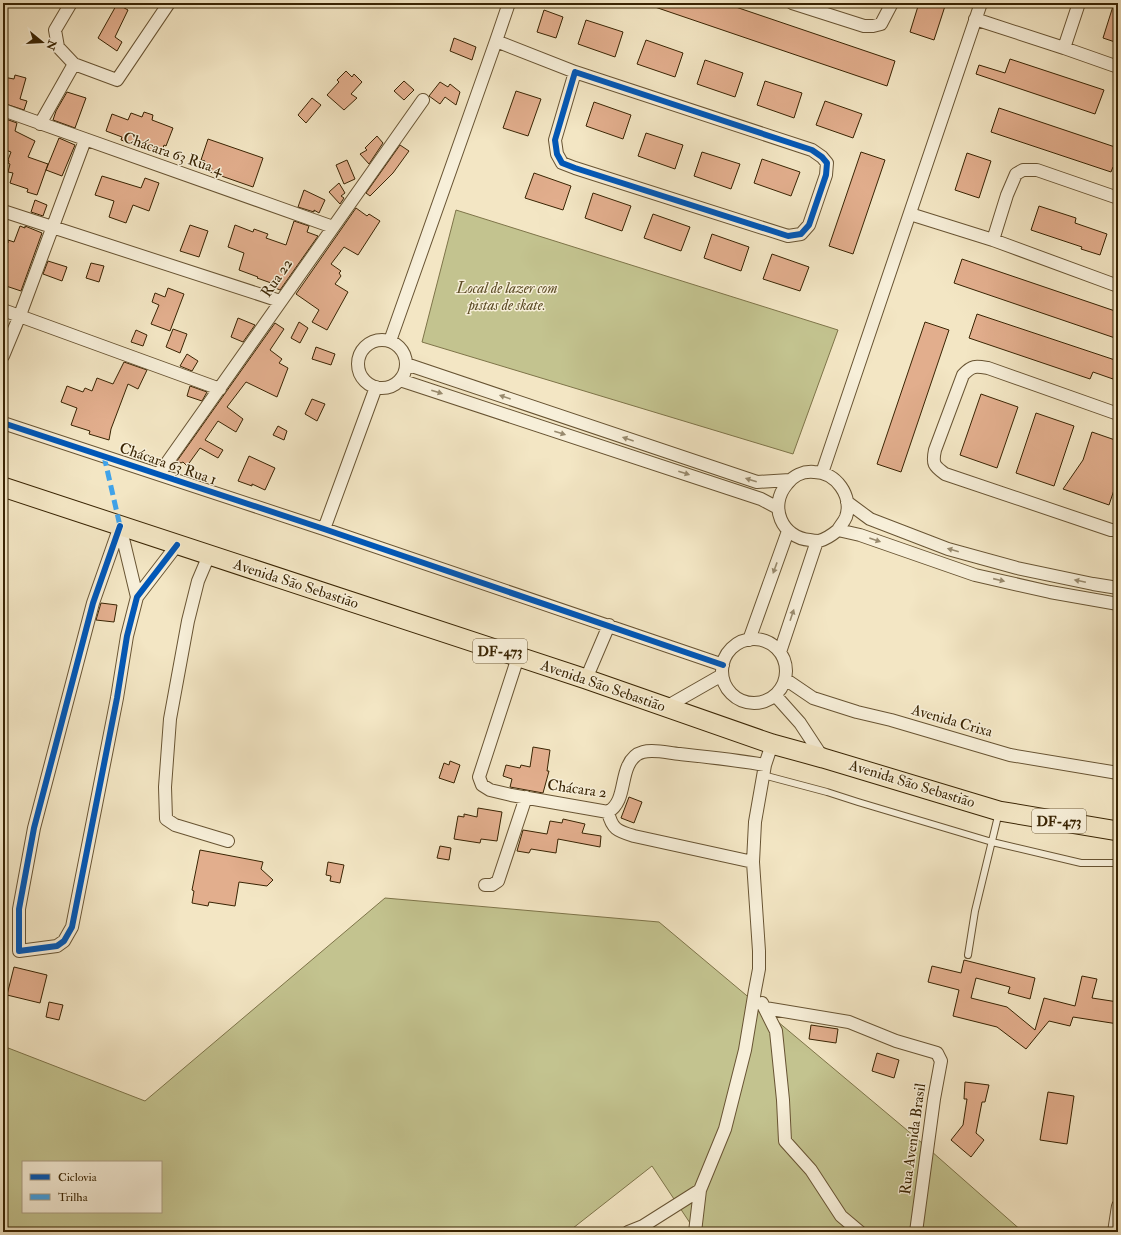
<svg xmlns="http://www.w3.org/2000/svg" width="1121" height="1235" viewBox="0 0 1121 1235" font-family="'IM FELL Double Pica',serif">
  <rect width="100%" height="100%" fill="#f3e6c4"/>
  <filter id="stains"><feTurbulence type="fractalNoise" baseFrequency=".005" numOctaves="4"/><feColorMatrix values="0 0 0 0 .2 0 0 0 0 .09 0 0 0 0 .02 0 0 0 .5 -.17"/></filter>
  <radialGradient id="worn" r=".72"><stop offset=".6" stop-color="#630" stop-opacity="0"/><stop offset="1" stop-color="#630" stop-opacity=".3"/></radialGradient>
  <path fill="#c3c38f" stroke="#7e7449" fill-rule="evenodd" d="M456 210 838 330 793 454 422 342Z
    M385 898 659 922 914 1136 1023 1232H696L652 1166 568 1232H3V1046L145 1101ZM23 1162H161V1212H23Z"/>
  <path fill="#e2ae8d" stroke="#392403" d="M650 3H724L895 61 887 86 649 5Z
    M919 3H946L934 40 910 32Z
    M1114 3H1118V32L1115 42 1103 38Z
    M117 4 128 10 115 37 122 42 117 51 98 38Z
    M544 10 563 17 556 38 537 32Z
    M586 20 623 32 615 57 578 44Z
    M454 38 476 47 472 60 450 51Z
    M646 40 683 53 675 77 637 64Z
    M1010 59 1104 90 1095 114 976 74 979 65 1005 73Z
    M705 60 743 73 735 97 697 84Z
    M346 71 352 77 354 74 362 82 351 94 357 98 344 110 327 95 339 82 337 80Z
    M15 75 26 78 20 99 27 101 24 110 3 103V77L14 79Z
    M404 81 414 90 404 100 394 91Z
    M765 81 802 93 794 118 757 105Z
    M440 82 448 87 450 84 460 92 456 105 445 97 440 104 429 96Z
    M516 91 541 99 528 136 503 128Z
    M67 92 86 98 75 128 53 120 56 111Z
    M312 98 321 105 306 123 298 115Z
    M825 101 862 114 853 138 816 125Z
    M594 102 631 115 623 139 586 126Z
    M999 108 1118 148V162L1116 168 1113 167 1111 172 991 132Z
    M144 112 153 115 152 120 173 128 166 146 164 145 161 154 121 140 122 137 106 131 112 114 128 120 131 113 142 117Z
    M3 118 17 123 15 131 35 141 28 157 48 164 37 195 27 192 28 189 10 183 13 173 8 172 10 164 8 163 9 161 8 160 11 152 3 149Z
    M646 133 683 145 675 169 638 156Z
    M377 136 383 143 369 164 360 154 367 150 365 148Z
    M59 138 75 145 62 176 46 170Z
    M208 139 263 158 253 187 210 172 212 168 204 165 205 161 201 160Z
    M400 145 409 151 393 173 370 196 366 193Z
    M702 152 740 164 731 189 694 176Z
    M861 152 885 160 853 254 829 246Z
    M967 153 991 161 979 198 955 190Z
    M762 159 800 172 791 196 754 183Z
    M347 160 355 179 344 184 336 165Z
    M534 173 571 186 563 210 525 198Z
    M102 176 141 188 145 178 159 183 149 211 133 205 126 223 109 217 114 201 95 195Z
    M339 183 345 193 341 196 344 198 340 204 329 192Z
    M304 190 325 200 319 213 314 210V212L298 207Z
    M593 193 631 206 622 231 585 218Z
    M35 200 47 205 43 216 31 212Z
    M1039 206 1076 218 1075 223 1107 234 1100 255 1081 249 1082 247 1031 230Z
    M356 208 367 216 369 214 380 221 358 255 344 247 331 264 341 271 339 273 341 276 335 284 348 292 327 330 312 322 319 310 296 294Z
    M653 214 690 227 681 251 644 238Z
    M294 221 309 226 307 232 318 236 280 290 273 287 274 284 257 278 258 277 239 270 244 253 228 247 235 225 253 232 254 229 268 234 266 238 286 245Z
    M190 225 208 231 199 257 180 251Z
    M20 226 25 228V226L42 233 21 291 6 286V285L3 284V241L8 243V240L14 242Z
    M712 234 749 247 741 271 704 258Z
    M772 254 809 267 800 291 763 279Z
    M962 259 1118 312V339L954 283Z
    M48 261 67 267 62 281 43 274Z
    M91 263 104 266 99 282 86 278Z
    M168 288 184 294 170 331 151 324 159 305 152 302 155 293 165 297Z
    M977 314 1118 361 1113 379 1093 372 1090 379 969 338Z
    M238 318 255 325 243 342 231 337Z
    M299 322 308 328 300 343 291 338Z
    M925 322 949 330 901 472 877 464Z
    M275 323 284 329 270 350 282 359 279 363 288 368 277 397 246 382 227 407 243 419 236 432 218 421 205 440 223 450 218 458 200 448 187 466 183 462 181 463 177 461Z
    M173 329 187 334 180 353 166 347Z
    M136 330 147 335 143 346 131 342Z
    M316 347 335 354 331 365 312 359Z
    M187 354 198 361 192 371 180 366Z
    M124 362 147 370 138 389 128 384 111 429 109 440 89 434 90 431 71 425 77 408 61 402 67 386 83 392 85 388 92 391 97 378 113 384Z
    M190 386 207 392 202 401 187 396Z
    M981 394 1018 407 997 468 960 455Z
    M312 399 325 404 317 421 305 414Z
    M1036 413 1074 426 1054 486 1016 473Z
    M278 426 287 431 284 440 273 435Z
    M1092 432 1118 441V478L1109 505 1063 489 1083 460Z
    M249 456 275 468 265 490 252 484V486L238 481Z
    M101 603 117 605 114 622 96 620Z
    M533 747 550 750 547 771H549L543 793 510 787 512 779 503 776 506 765 520 768 521 765 530 767Z
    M450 761 460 765 454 783 439 778 444 763 449 765Z
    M629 797 642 802 634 823 621 818Z
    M478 808 502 812 497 841 481 839 480 843 454 839 458 816 464 817V814L477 817Z
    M563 819 585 824 582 833 601 836 600 847 558 839 556 853 531 849 529 853 517 851 523 830 547 834 550 821 562 823Z
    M440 846 451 848 449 860 437 858Z
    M200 850 263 862 261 869 273 880 267 886 239 882 235 906 209 902 208 906 192 903 194 891 192 890Z
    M328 862 344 865 340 883 330 881 331 876 326 875Z
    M964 960 1035 978 1030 999 1008 993 1010 987 976 978 971 998 1007 1007 1035 1030 1044 998 1075 1006 1082 976 1097 979 1092 998 1118 1002V1024L1073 1017 1070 1026 1049 1021 1026 1049 997 1027 953 1016 959 990 928 982 932 966 961 973Z
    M14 967 47 975 40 1003 7 995Z
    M49 1002 63 1005 59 1020 46 1017Z
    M811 1025 838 1029 836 1043 809 1039Z
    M877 1053 899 1060 894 1078 872 1071Z
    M965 1082 989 1085 985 1102H982L976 1133 984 1140 971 1157 951 1140 963 1125 967 1099H964Z
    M1048 1092 1074 1096 1067 1144 1040 1140Z"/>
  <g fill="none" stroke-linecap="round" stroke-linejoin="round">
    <g stroke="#685433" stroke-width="8">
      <path id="lane" d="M763 775 827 792 858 802 992 842 1081 863H1118
        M968 955 975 911 999 812"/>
    </g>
    <g stroke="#685433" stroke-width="14">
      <path id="street" d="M71 3 55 30 58 47 74 64 117 80 169 3
        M792 3 864 26H873L881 24 892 3
        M1079 3 1064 48 1118 67
        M975 19 1064 48
        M496 41 575 72
        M575 72 812 150 822 157 827 163 826 175 809 225 801 234 788 236 575 168 562 163 557 154 555 140Z
        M3 110 333 227
        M40 124 74 64
        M1118 198 1037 170H1023L1016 174 1007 195 993 240 1118 286
        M3 211 280 301
        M910 214 993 240
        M3 310 220 389
        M358 364a24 24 0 1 1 48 0a24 24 0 1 1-48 0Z
        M390 341 496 41 509 3
        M3 356 20 315 85 140
        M406 364 757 482 790 480
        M400 380 761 499 778 508
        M1118 414 988 368C976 366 972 365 963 375L935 450C932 464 934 466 945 474L1111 530H1118
        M3 423 324 529 723 665
        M822 473 981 3
        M159 474 423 100
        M847 502 870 519 948 549 1017 568 1093 584 1118 588
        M120 526 93 603 34 828 19 909V951L57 946 64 941 72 927 117 698 127 636 137 597 177 545
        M120 526 137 597
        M324 529 376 387
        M838 530C840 526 844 522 846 517 853 496 836 472 814 472 803 471 793 476 787 484 768 506 782 538 810 540 813 541 816 541 819 541 826 539 832 535 838 530L860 535 975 575 1050 592 1118 604
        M209 555 198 581 188 621 170 719 165 787 166 819 175 825 228 841
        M722 671a32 32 0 1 1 64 0a32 32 0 1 1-64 0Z
        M749 640 788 531
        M780 652 817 541
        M518 657 479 777 482 785 490 790 511 795 608 812C624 803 621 781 628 766 631 759 635 754 643 752 654 749 668 753 680 754 708 757 737 760 765 765
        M586 679 609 625
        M785 679 813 698 857 712 891 720 1010 755 1118 773
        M775 695 800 723 823 758
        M666 707 722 675
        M608 812C612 829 617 831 634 836L753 862
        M485 885H492L498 881 526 797
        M762 1003 776 1031 783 1100 785 1141 811 1170 841 1216 860 1232
        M765 1008 849 1022 896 1041 937 1053 941 1061 934 1099 916 1232
        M628 1232 643 1226 700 1190
        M695 1232 700 1190 725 1129 745 1050 755 990 759 969V951L753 862 755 822 765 765 772 744
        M1114 1232 1118 1206"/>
    </g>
    <g stroke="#392403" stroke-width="21">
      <path id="primary" d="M3 487 586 679 772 744 823 758 999 811 1118 831"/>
    </g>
    <use href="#lane" stroke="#f7efd9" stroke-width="6"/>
    <use href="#street" stroke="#f7efd9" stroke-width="12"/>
    <use href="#primary" stroke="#f3e6c4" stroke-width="19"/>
    <path stroke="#3fa2e9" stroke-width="5" stroke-dasharray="10 5" stroke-linecap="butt" d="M104 456 120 526"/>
    <g stroke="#f7efd9" stroke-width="8">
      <path id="cycleway" d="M575 72 812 150 822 157 827 163 826 175 809 225 801 234 788 236 575 168 562 163 557 154 555 140Z
        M3 423 324 529 723 665
        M120 526 93 603 34 828 19 909V951L57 946 64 941 72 927 117 698 127 636 137 597 177 545"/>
    </g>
    <use href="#cycleway" stroke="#0057b8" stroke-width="6"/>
  </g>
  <defs><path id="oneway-solid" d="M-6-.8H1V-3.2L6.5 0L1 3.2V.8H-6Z"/></defs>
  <g fill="#988a6e">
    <use href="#oneway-solid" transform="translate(437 392) rotate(18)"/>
    <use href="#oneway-solid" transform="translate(505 397) rotate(-161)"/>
    <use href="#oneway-solid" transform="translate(560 433) rotate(18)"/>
    <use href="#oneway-solid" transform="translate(628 439) rotate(-161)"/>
    <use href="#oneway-solid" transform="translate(684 473) rotate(18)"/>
    <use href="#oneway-solid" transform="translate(751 480) rotate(-163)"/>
    <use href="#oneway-solid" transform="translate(875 540) rotate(19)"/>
    <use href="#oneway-solid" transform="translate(953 550) rotate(-164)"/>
    <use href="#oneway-solid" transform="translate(775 568) rotate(110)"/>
    <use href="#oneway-solid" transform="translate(999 580) rotate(13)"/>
    <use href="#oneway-solid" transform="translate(1080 581) rotate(-168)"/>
    <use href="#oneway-solid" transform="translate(792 615) rotate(-71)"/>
  </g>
  <g text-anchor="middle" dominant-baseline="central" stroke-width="3" stroke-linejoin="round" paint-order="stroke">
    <g fill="#f7efd9" stroke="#726143" stroke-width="1">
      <rect x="473" y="639" width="54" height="24" rx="3"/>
      <rect x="1032" y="809" width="54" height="24" rx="3"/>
    </g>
    <g font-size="14" font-weight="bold" fill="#392403">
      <text x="500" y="651">DF-473</text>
      <text x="1059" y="821">DF-473</text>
    </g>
    <g font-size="15" fill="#392403" stroke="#f7efd9">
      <text transform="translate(173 154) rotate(19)">Chácara 63 Rua 4</text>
      <text transform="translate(277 278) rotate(-55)">Rua 22</text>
      <text transform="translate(168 464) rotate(19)">Chácara 63 Rua 1</text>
      <text transform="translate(296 584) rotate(18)">Avenida São Sebastião</text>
      <text transform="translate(603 686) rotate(19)">Avenida São Sebastião</text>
      <text transform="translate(952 721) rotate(16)">Avenida Crixa</text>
      <text transform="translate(912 784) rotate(17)">Avenida São Sebastião</text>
      <text transform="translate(577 789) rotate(8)">Chácara 2</text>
      <text transform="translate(913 1139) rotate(-82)">Rua Avenida Brasil</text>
    </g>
    <g font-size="15" font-style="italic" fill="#5c4c26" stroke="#f7efd9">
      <text x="507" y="288">Local de lazer com<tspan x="507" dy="17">pistas de skate.</tspan></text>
    </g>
  </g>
  <rect width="1121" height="1235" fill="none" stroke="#f3e6c4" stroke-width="16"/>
  <rect x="4" y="4" width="1113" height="1227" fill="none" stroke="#392403" stroke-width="2"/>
  <rect x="8" y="8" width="1105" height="1219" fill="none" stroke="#392403"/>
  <rect x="22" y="1161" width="140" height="52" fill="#f7efd9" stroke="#ab9e83"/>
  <rect x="30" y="1174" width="20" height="6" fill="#0057b8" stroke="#ab9e83"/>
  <text x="58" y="1181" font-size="12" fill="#392403">Ciclovia</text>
  <rect x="30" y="1194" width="20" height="6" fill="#3fa2e9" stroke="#ab9e83"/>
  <text x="58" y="1201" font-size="12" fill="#392403">Trilha</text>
  <g transform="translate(42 42) rotate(108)" stroke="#f7efd9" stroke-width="3" paint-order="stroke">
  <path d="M0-3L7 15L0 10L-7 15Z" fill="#392403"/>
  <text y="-6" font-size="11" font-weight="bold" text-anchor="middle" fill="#392403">N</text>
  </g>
  <rect width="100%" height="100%" filter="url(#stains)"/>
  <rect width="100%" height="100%" fill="url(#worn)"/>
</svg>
